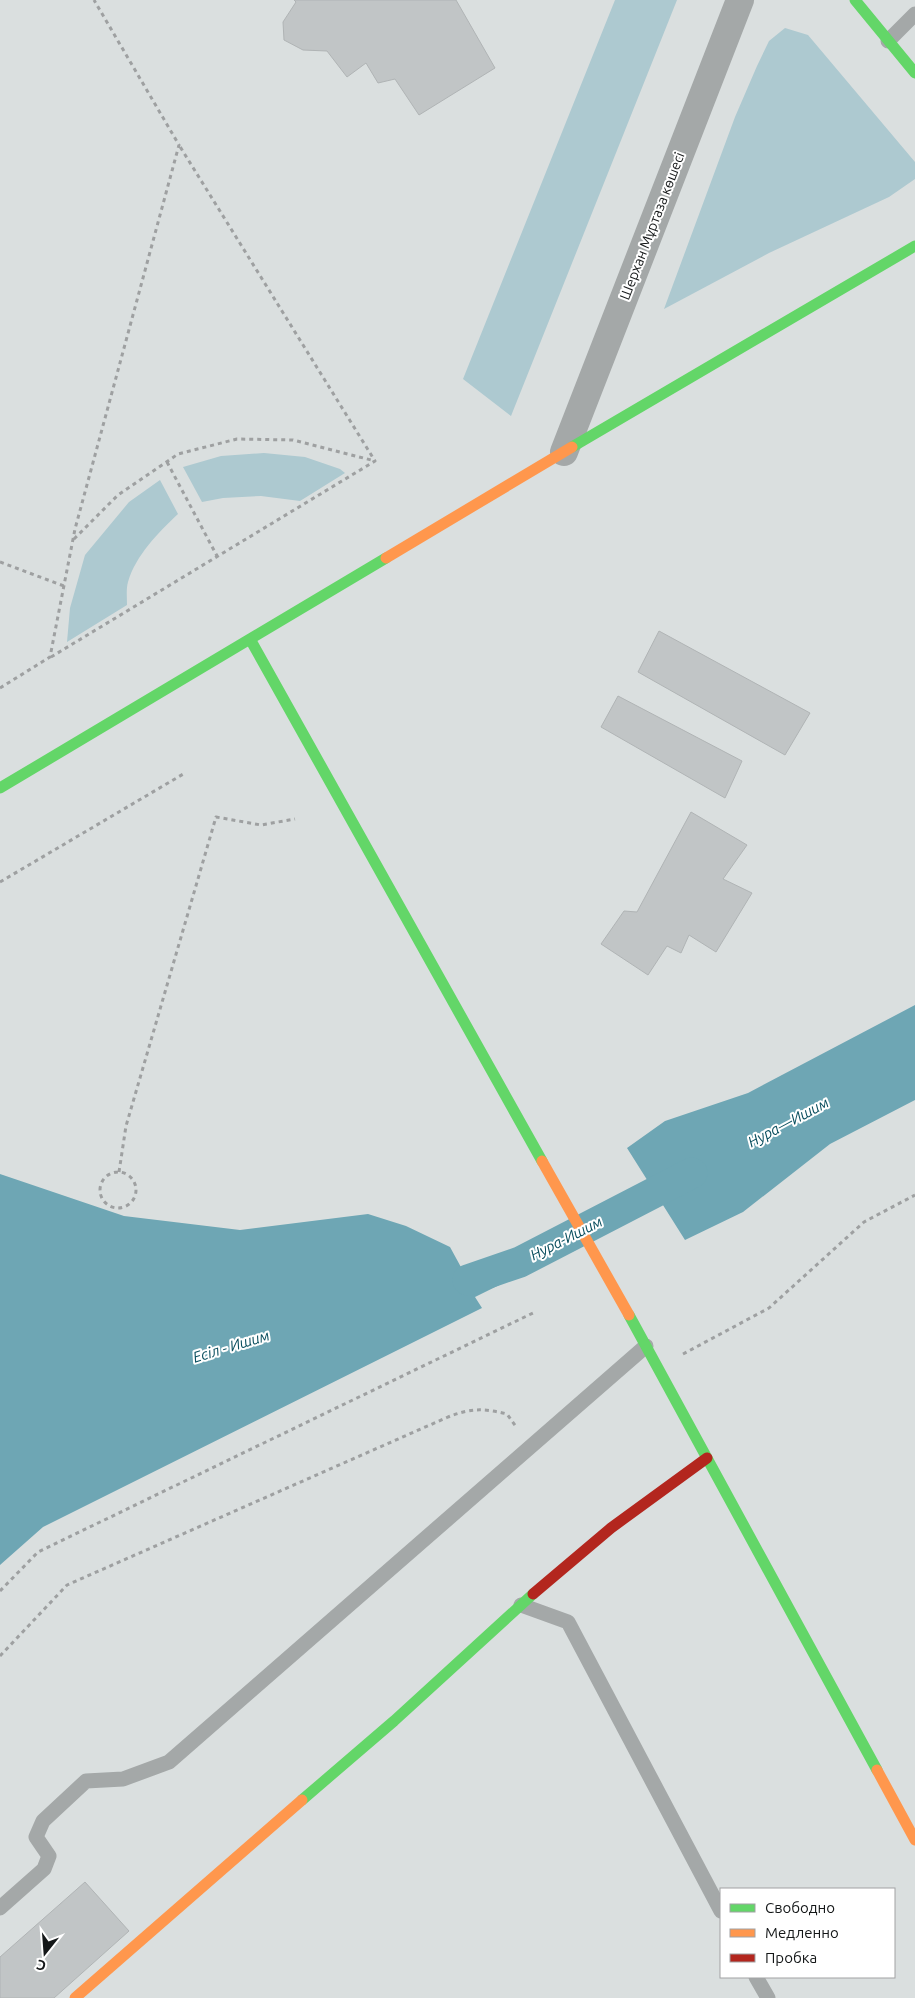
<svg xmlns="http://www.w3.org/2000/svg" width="915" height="1998" viewBox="0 0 915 1998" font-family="Ubuntu,sans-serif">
  <rect width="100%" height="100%" fill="#dadfdf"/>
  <path fill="#adc9d0" d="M615 0H677L511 416 463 379Z
    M785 28 808 35 915 162V179L889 197 769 253 664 309 735 117 757 66 769 41Z
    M264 453 305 457 340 469 345 473 300 501 261 496 223 498 202 502 183 467 221 456Z
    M160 480 178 514C158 533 136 555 128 582 126 589 127 598 127 605L67 642 70 608 85 555 129 502Z"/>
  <path fill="#6ea6b4" d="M915 1005V1100L830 1144 743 1212 685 1240 627 1148 665 1121 748 1093Z
    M0 1174 124 1216 240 1230 368 1214 406 1226 450 1247 468 1280 515 1254 524 1273 475 1297 482 1308 43 1527 0 1565Z"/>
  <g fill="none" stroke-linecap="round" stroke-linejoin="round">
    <path stroke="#6ea6b4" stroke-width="31" d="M468 1280 520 1262 692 1173"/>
  </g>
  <path fill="#c1c5c6" stroke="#b0b4b5" d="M294 0H456L495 68 419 115 395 79 378 83 366 63 347 77 327 51 303 50 284 40 283 22 296 2Z
    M659 631 810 713 785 755 638 672Z
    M618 696 742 761 725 798 601 727Z
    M691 812 747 845 723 879 752 893 716 952 689 935 681 953 667 946 648 975 601 944 624 911 637 912Z
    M85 1882 129 1931 54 1998H0V1957Z"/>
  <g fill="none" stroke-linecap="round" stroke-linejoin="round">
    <path stroke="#9ea0a1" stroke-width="3" stroke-dasharray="4 4" stroke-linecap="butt" d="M167 462 217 556
      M74 539 118 495 178 454 237 439 293 440 375 461
      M0 562 64 586
      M51 657 375 461 179 145
      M0 688 50 657 75 529 179 145 94 0
      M0 882 185 773
      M100 1190a18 18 0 1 1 36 0a18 18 0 1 1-36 0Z
      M119 1172 126 1126 216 817 261 825 295 819
      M683 1354 769 1308 864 1222 915 1195
      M0 1591 38 1552 535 1312
      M0 1656 67 1585 448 1417C471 1408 483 1408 507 1414L517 1428"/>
    <path stroke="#a4a8a8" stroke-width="15" d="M888 41 915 14
      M521 1605 568 1622 721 1911
      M0 1908 44 1869 49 1856 36 1837 43 1821 86 1781 123 1779 169 1762 646 1346
      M756 1977 768 1998"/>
    <path stroke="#a4a8a8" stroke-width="28" d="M564 452 740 0"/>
    <path stroke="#63d668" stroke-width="11" d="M855 0 915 73
      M572 447 915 246
      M250 639 542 1161
      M0 788 386 558
      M629 1315 877 1770
      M302 1800 394 1721 533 1594"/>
    <path stroke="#ff974d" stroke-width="11" d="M386 558 572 447
      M542 1161 629 1315
      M877 1770 915 1840
      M75 1998 302 1800"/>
    <path stroke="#b3261e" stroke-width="11" d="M533 1594 611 1528 707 1458"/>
  </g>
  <g text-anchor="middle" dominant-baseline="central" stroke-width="4" stroke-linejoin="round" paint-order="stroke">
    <g font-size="14" fill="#141718" stroke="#fff">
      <text transform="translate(652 226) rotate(-69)">Шерхан Мұртаза көшесі</text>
    </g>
    <g font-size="15" font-style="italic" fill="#084d5d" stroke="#fff">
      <text transform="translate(788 1122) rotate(-28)">Нура—Ишим</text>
      <text transform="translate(566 1238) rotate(-27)">Нура-Ишим</text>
      <text transform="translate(231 1346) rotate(-17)">Есіл - Ишим</text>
    </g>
  </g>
  <rect x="720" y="1888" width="175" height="90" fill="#ffffff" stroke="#a1a2a3"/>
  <rect x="730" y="1904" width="25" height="8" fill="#63d668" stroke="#a1a2a3"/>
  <text x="765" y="1913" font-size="15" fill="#141718">Свободно</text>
  <rect x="730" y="1929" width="25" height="8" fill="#ff974d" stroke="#a1a2a3"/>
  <text x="765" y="1938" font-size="15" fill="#141718">Медленно</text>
  <rect x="730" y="1954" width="25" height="8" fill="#b3261e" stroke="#a1a2a3"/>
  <text x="765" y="1963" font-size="15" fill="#141718">Пробка</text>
  <g transform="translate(45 1953) rotate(197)" stroke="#ffffff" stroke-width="4" paint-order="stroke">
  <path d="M0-4L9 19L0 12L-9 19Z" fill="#141718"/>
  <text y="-8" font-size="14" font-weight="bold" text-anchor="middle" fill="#141718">С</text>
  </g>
</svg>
